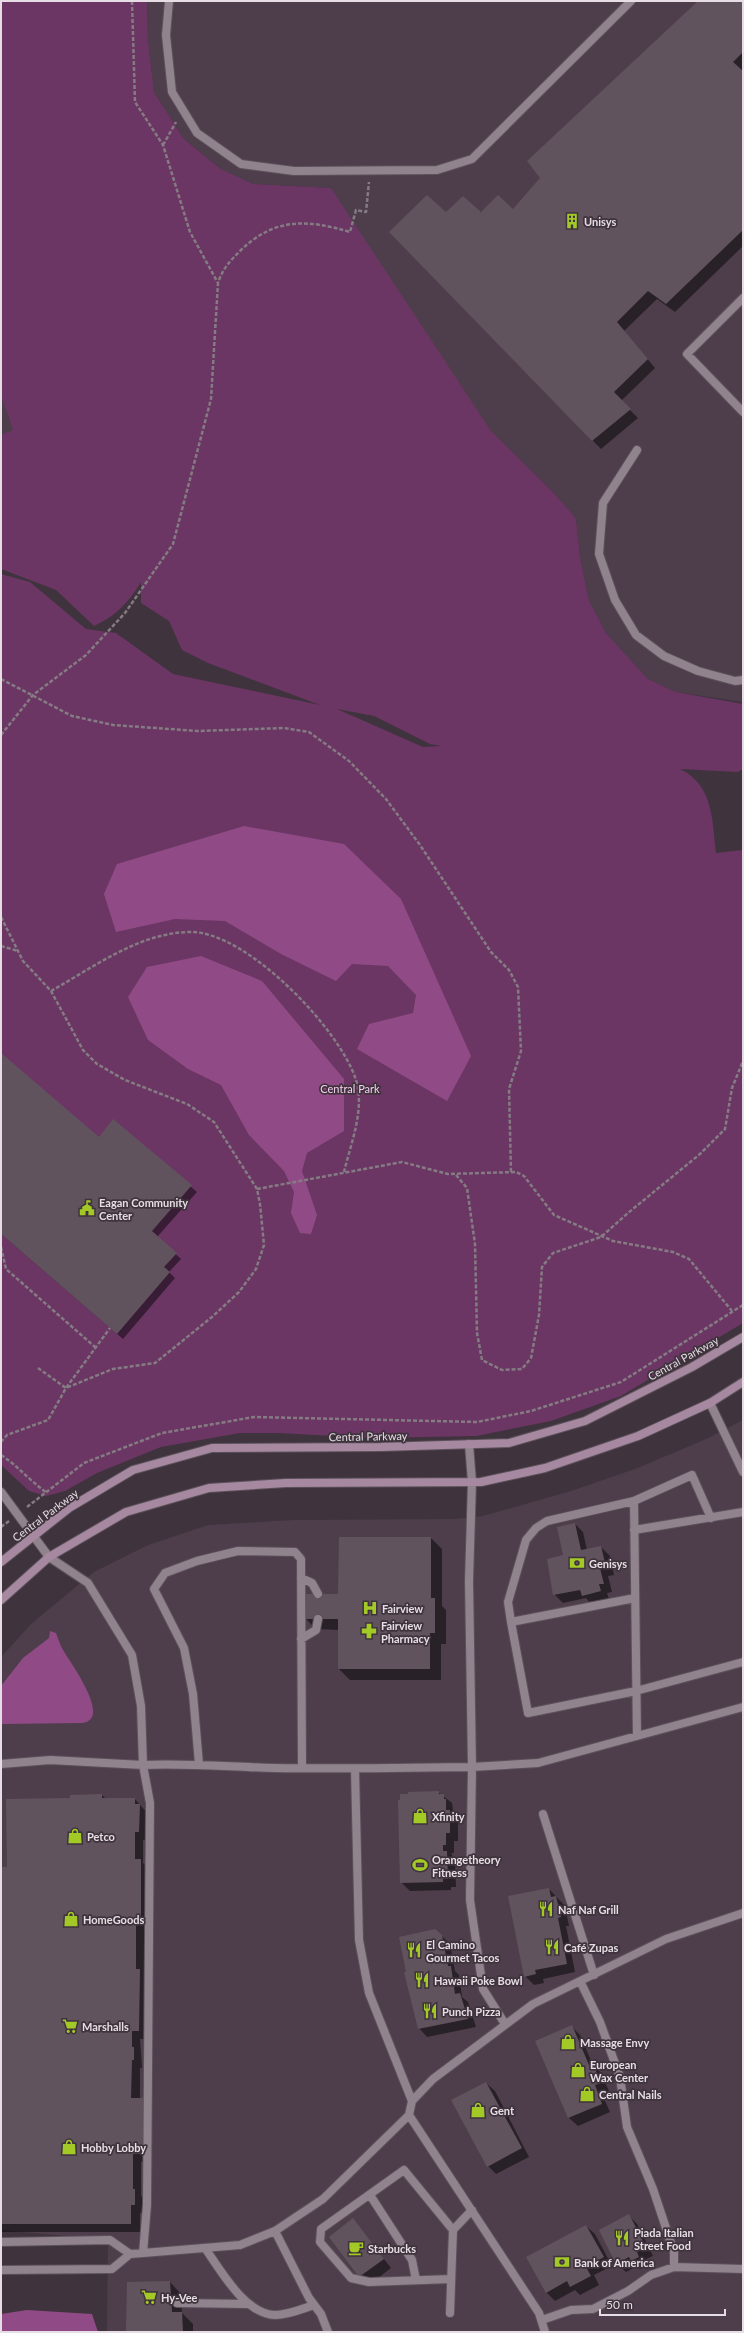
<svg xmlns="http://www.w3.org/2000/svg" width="744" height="2333" viewBox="0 0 744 2333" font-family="Lato,sans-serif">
  <rect width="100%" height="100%" fill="#3f333d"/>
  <path fill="#4e3e4b" d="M147 1H743V702L676 692 648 679 606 633 589 602 580 557 576 518 550 489 491 431 354 248 331 188 253 184 224 171 184 139 154 92 148 39Z
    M1 396 13 430 1 436Z
    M743 1420V2332H107L108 2240 1 2230V1657L32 1623 94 1572 148 1545 208 1525 295 1520 455 1519 483 1516 571 1491 635 1469 706 1439Z"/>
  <path fill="#6b3664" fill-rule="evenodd" d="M1 1H147L148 39 154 92 184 139 221 169 253 184 331 188 491 431 550 489 576 518 580 557 589 601 606 633 648 679 676 692 743 704V769L738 772 680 769C714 785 712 821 716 853L743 850V1323L621 1396 551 1421 476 1436 371 1438 278 1433H240L161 1447 97 1473 65 1491 46 1496 29 1491 1 1465V574L30 582 86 629 116 633 173 674 320 705 208 663 182 650 169 621 141 603V582C129 602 116 616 94 626L56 590 1 569V435L13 430 1 396ZM337 709 374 716 430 744 441 746 423 747Z"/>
  <path fill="#904b86" d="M244 826 344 844 401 899 471 1056 447 1101 357 1049 369 1024 413 1013 416 995 388 966 352 964 336 981 281 954 225 921 175 919 116 932 104 894 117 864Z
    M201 956 262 981 344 1079V1131L307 1153 302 1171 317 1215 311 1234 300 1233 291 1213 294 1192 284 1171 249 1135 221 1085 188 1069 148 1040 128 997 147 967Z
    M50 1631 56 1633C58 1638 60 1645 63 1650 70 1662 113 1720 82 1723L1 1724V1686L23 1658 49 1638Z
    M27 2310 92 2314 98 2332H1V2314Z"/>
  <path fill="#0007" d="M699 1H740L743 4V69L741 71 743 72V246L675 312 657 299 624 331 655 368 621 401 638 418 601 449 390 232 446 213 513 210 542 178 528 161Z
    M1 1054 99 1138 113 1120 197 1192 157 1237 181 1259 169 1272 175 1278 123 1339 1 1234Z
    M575 1524 583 1532 587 1550 601 1547 610 1556 614 1575 608 1576 612 1592 607 1593 609 1599 591 1604 586 1598 563 1603 554 1594Z
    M431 1538 442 1549V1606L446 1610V1644H441V1680H350L339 1669V1630L316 1629 305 1618Z
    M438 1792 452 1803 454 1816 458 1820V1841H454V1853H451L455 1860 456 1887H451V1890L410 1891 401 1882Z
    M102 1795 106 1799H135L148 1814 147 1840H143V1863L149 1869V1925H144V1974L148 1978 147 2039H140L142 2068H140V2099H144L152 2108V2162H141V2196L143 2198V2213H140V2232H1V1868H8L71 1799Z
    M549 1889 565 1906 569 1926H566L575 1972 543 1979 544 1983 534 1985 525 1976Z
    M441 1935 450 1944 455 1971 459 1975 462 1997 468 2002 476 2027 427 2037 419 2028Z
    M571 2026 580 2035 593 2065 601 2073 609 2091 602 2094 610 2112 578 2126 569 2118 536 2041Z
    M486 2083 495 2091 529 2157 496 2174 488 2166Z
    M628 2215 637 2224 653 2256 644 2260 647 2266 640 2269 637 2266 626 2272 617 2263Z
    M353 2220 391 2268 369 2285 360 2277Z
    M586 2226 595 2234 612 2266 594 2275 599 2285 580 2295 575 2290 555 2301 546 2292Z
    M170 2282 181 2294 182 2313 193 2324V2332H127Z"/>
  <path fill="#61535e" d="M698 1 743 2V52L733 62 743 71V230L666 304 648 291 617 322 648 359 614 392 631 409 592 441 389 232 427 195 446 212 463 196 481 212 498 195 513 209 540 178 527 161Z
    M1 1053 99 1137 113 1119 192 1185 152 1231 177 1253 164 1267 170 1272 117 1334 1 1234Z
    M575 1523 581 1550 601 1546 606 1567 600 1568 604 1584H599L601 1591 582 1596 580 1590 553 1595 547 1559 563 1555 557 1527Z
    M339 1537H431V1598H435V1633H430V1669H338V1619H304V1594H338Z
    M439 1791V1794H444V1799H446V1810H450V1833H446V1845H443V1851H447L448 1879H443V1882L400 1883 398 1800H400V1794H408V1792Z
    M102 1794V1798H135V1804H140L139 1832H135V1859H141V1917H136V1969H140L139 2031H132V2047H134V2060H132L131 2098H144V2154H133V2189H135V2205H131V2224H1V1867H7L6 1799 70 1798V1795Z
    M549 1888 551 1897 556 1896 561 1917 558 1918 567 1964 535 1970 536 1974 524 1977 508 1896Z
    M435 1929 442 1935 448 1966H451L455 1994 460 1993 468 2019 418 2029 404 1972H406L399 1937Z
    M572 2025 589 2065 593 2064 601 2083 595 2085 602 2104 568 2118 535 2041Z
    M486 2082 522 2148 487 2167 451 2100Z
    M629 2214 646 2247 637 2252 639 2257 631 2261 629 2257 616 2264 599 2230Z
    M353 2218 384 2259 359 2277 329 2237Z
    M586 2225 604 2257 586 2267 591 2276 570 2287 567 2281 546 2293 526 2257Z
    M170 2281 172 2312H182L183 2332H126L127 2282Z"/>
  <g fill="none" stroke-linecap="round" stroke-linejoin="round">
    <g stroke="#5c515a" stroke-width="10">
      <path id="lane" d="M169 1 166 35 172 92 197 133 241 164 294 171 437 170 472 159 631 1
        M743 298 687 354 743 412
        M637 450 603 503 599 554 615 600 636 635 664 656 698 671 735 681 743 680
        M710 1403 743 1472
        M1 1492 49 1557 88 1583 132 1655 141 1706 143 1765 50 1760 1 1764
        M634 1530 743 1512
        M301 1578 312 1583 318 1594
        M635 1598 511 1622 528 1713 636 1691 743 1662
        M511 1622 508 1602 526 1540 536 1528 547 1521 634 1501
        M301 1639 316 1630 318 1619
        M637 1736 634 1501 692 1475 711 1518
        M199 1764 193 1694 184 1648 154 1589 165 1573 197 1561 238 1551 295 1552 301 1559 302 1768
        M355 1769 359 1940 369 1993 412 2101
        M543 1814 594 1975
        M580 1981 600 2022 620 2077 627 2127 653 2189 674 2252V2267L743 2269
        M505 2024 483 1989 470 1900 472 1767 538 1763 743 1707
        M409 2115 539 2313 545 2332
        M370 2195 412 2260 416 2280
        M275 2231 309 2298 321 2314 328 2332
        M1 2242 110 2240 130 2254 143 2253 240 2245 275 2231 323 2199 409 2115 412 2101 433 2079 533 2004 666 1939 743 1913
        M205 2248C221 2271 245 2314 275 2315 288 2315 302 2309 314 2305
        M143 2253 147 2205 150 1803 143 1765C187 1763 230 1767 274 1768 340 1769 406 1768 472 1767L469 1581 472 1482 469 1444
        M1 2270 112 2269 130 2254
        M451 2279 369 2282 351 2278 320 2242 321 2229 404 2170 453 2230
        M177 2303 247 2304
        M450 2313 453 2230 472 2210
        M542 2320 571 2310 593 2309 628 2291 651 2275 674 2267"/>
    </g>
    <g stroke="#5c515a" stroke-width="10">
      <path id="secondary" d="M1 1562 69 1508 133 1470 212 1448 381 1447 509 1443 585 1421 692 1367 743 1337
        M1 1600 49 1557 126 1512 209 1488 286 1483 481 1482 545 1468 638 1436 710 1403 743 1382"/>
    </g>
    <path stroke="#857b83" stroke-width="2.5" stroke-dasharray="4 2" stroke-linecap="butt" d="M132 1 135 102 163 145 190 232 218 283
      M163 145 176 122
      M1 679 72 716 113 725 198 731 284 728 309 732 349 761 386 799 420 845 491 952 509 970 518 987 521 1051 509 1089 511 1172
      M1 735 33 695 86 655 125 613 173 544 211 399 218 283C223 268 230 261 241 250 274 218 307 219 350 232L356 210 366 212 369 182
      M1 917 23 961 51 991 83 1050 97 1064 125 1080 187 1104 214 1122 257 1189 260 1204 264 1245 256 1269 239 1292 212 1317 155 1363 113 1369 66 1388 38 1368
      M1 946 18 951
      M51 991C94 967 140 932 191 932 247 932 340 1029 356 1080 365 1109 351 1143 344 1172
      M456 1175 467 1188 475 1244 477 1333 482 1360 502 1370 522 1369 531 1358 539 1315 542 1267 553 1253 601 1237 628 1213 700 1154 725 1129 732 1088 743 1061
      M257 1189 402 1162 448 1174 516 1172 524 1176 554 1215 613 1241 673 1252 689 1259 732 1311
      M1 1247 6 1269 95 1347
      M1 1442 7 1435 48 1420 66 1388 110 1328
      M1 1455C18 1466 30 1481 47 1493
      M27 1507 84 1463 162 1433 254 1417 477 1422 531 1411 621 1382 743 1305
      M1 1527 9 1521"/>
    <use href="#lane" stroke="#91838e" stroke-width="8"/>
    <use href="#secondary" stroke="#a689a1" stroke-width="8"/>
  </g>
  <defs>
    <g id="building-bare" transform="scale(1.2)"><path d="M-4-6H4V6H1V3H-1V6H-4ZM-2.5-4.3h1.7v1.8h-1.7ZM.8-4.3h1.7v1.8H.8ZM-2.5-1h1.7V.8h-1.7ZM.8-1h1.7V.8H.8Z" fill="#a3c926" stroke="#3f333d" stroke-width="2.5" paint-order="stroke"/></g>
    <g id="civic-bare" transform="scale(1.2)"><path d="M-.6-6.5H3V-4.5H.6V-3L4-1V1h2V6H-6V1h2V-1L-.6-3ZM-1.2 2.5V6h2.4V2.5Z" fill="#a3c926" stroke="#3f333d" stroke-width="2.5" paint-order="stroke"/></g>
    <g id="bank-bare" transform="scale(1.2)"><path d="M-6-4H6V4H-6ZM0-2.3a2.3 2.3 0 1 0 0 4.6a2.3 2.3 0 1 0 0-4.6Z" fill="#a3c926" stroke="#3f333d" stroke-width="2.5" paint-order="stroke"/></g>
    <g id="hospital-bare" transform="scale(1.2)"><path d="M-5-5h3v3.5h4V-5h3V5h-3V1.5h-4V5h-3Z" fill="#a3c926" stroke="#3f333d" stroke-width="2.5" paint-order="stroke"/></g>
    <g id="pharmacy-bare" transform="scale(1.2)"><path d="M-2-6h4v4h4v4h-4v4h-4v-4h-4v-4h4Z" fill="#a3c926" stroke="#3f333d" stroke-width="2.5" paint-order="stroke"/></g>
    <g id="shop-bare" transform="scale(1.2)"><path d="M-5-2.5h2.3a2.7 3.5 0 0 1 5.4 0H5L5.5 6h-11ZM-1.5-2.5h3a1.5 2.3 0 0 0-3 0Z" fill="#a3c926" stroke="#3f333d" stroke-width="2.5" paint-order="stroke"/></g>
    <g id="stadium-bare" transform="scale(1.2)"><path d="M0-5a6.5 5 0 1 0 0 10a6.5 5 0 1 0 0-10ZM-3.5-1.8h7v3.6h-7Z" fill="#a3c926" stroke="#3f333d" stroke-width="2.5" paint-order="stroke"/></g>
    <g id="restaurant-bare" transform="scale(1.2)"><path d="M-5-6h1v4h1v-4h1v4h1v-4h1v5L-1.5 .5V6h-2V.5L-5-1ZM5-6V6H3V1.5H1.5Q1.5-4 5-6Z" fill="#a3c926" stroke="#3f333d" stroke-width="2.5" paint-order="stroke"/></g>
    <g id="supermarket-bare" transform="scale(1.2)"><path d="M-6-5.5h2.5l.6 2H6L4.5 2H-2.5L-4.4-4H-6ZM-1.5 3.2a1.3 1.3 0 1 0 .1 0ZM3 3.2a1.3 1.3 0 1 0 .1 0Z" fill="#a3c926" stroke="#3f333d" stroke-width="2.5" paint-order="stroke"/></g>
    <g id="cafe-bare" transform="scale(1.2)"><path d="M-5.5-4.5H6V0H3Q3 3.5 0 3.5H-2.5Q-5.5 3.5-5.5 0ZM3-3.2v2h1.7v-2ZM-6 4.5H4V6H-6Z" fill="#a3c926" stroke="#3f333d" stroke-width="2.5" paint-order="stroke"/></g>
  </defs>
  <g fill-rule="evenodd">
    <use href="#building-bare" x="572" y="221"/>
    <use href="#civic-bare" x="87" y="1208"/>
    <use href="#bank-bare" x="577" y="1563"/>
    <use href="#hospital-bare" x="370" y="1608"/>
    <use href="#pharmacy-bare" x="369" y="1631"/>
    <use href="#shop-bare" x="420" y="1816"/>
    <use href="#shop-bare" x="75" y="1836"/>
    <use href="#stadium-bare" x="420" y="1865"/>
    <use href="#restaurant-bare" x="546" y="1909"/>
    <use href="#shop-bare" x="71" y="1919"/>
    <use href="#restaurant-bare" x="552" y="1947"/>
    <use href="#restaurant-bare" x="414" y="1950"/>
    <use href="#restaurant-bare" x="422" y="1980"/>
    <use href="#restaurant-bare" x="430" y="2011"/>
    <use href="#supermarket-bare" x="70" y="2026"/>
    <use href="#shop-bare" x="568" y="2042"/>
    <use href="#shop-bare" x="578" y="2070"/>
    <use href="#shop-bare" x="587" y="2094"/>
    <use href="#shop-bare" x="478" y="2110"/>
    <use href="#shop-bare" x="69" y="2147"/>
    <use href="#restaurant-bare" x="622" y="2238"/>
    <use href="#cafe-bare" x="356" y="2248"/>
    <use href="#bank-bare" x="562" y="2262"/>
    <use href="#supermarket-bare" x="149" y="2297"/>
  </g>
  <g text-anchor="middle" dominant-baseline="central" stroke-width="3.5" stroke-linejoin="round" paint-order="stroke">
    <g font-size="11" font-weight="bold" fill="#e6dee4" stroke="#3f333d" text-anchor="start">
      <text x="584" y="221">Unisys</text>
      <text x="99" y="1202">Eagan Community<tspan x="99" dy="13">Center</tspan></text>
      <text x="589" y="1563">Genisys</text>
      <text x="382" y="1608">Fairview</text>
      <text x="381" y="1625">Fairview<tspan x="381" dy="13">Pharmacy</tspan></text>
      <text x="432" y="1816">Xfinity</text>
      <text x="87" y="1836">Petco</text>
      <text x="432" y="1859">Orangetheory<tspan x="432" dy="13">Fitness</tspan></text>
      <text x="558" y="1909">Naf Naf Grill</text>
      <text x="83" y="1919">HomeGoods</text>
      <text x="426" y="1944">El Camino<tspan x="426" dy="13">Gourmet Tacos</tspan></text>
      <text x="564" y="1947">Café Zupas</text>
      <text x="434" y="1980">Hawaii Poke Bowl</text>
      <text x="442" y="2011">Punch Pizza</text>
      <text x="82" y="2026">Marshalls</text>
      <text x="580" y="2042">Massage Envy</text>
      <text x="590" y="2064">European<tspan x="590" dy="13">Wax Center</tspan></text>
      <text x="599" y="2094">Central Nails</text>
      <text x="490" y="2110">Gent</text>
      <text x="81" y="2147">Hobby Lobby</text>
      <text x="634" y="2232">Piada Italian<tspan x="634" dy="13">Street Food</tspan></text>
      <text x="368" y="2248">Starbucks</text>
      <text x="574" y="2262">Bank of America</text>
      <text x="161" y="2297">Hy-Vee</text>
    </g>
    <g font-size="11" fill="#f6cfef" stroke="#3f333d">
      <text x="350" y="1088">Central Park</text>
    </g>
    <g font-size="11" fill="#e6dee4" stroke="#3f333d">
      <text transform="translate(683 1358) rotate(-29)">Central Parkway</text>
      <text transform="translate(368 1436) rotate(-1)">Central Parkway</text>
      <text transform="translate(45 1515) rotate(-37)">Central Parkway</text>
    </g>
  </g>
  <rect width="744" height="2333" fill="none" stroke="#e6dee4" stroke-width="4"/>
  <path d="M600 2309v6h125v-6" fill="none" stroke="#e6dee4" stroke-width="2"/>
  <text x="606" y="2309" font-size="12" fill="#e6dee4" stroke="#3f333d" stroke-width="3" paint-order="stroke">50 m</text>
</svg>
